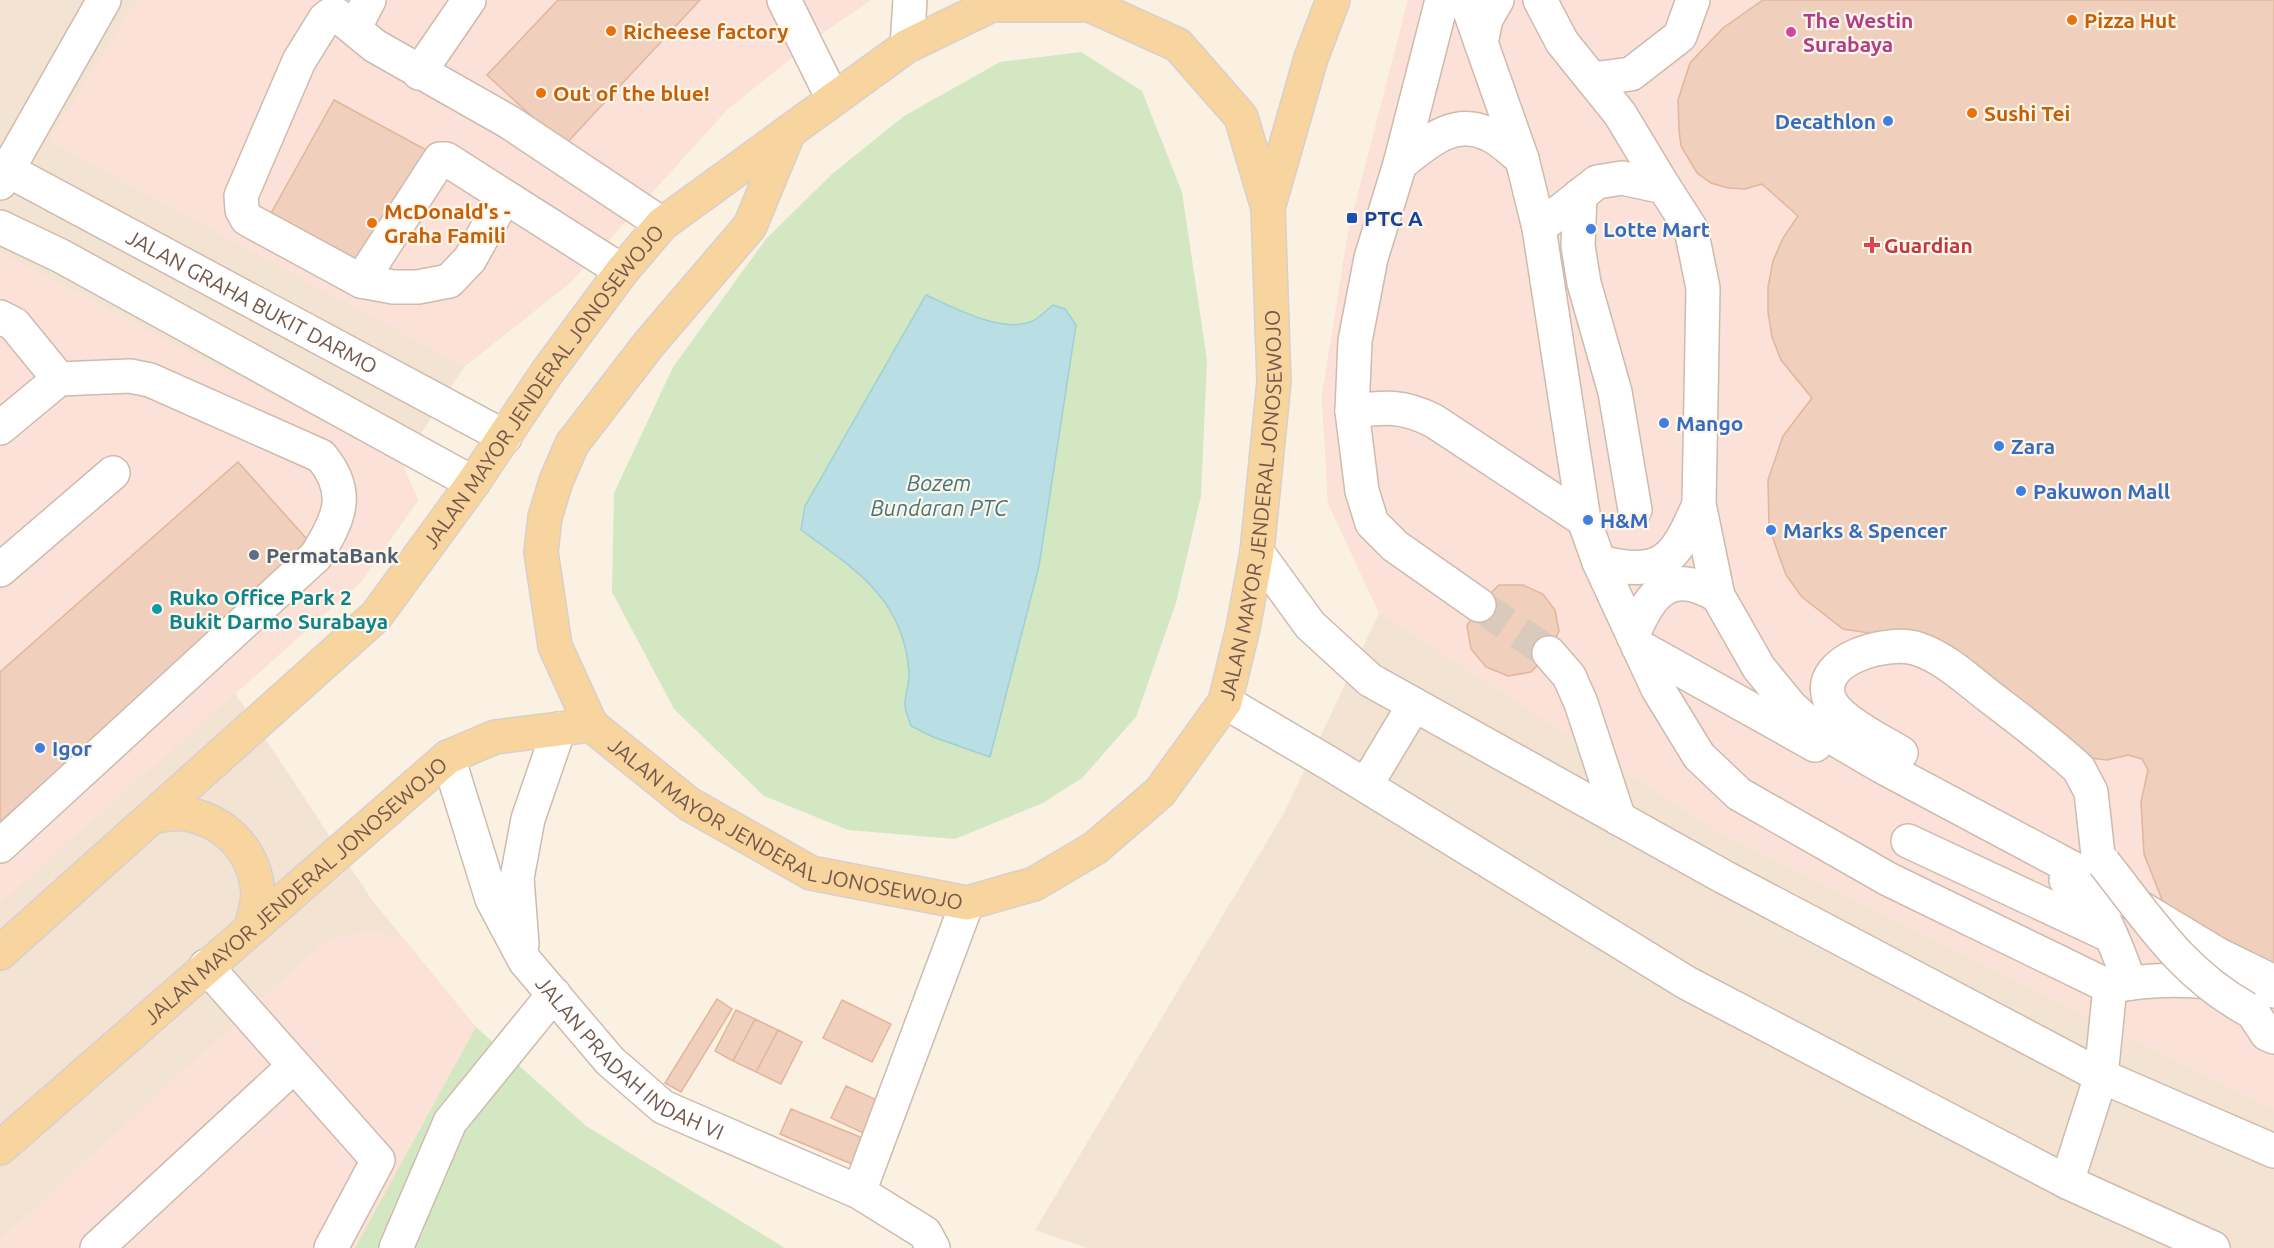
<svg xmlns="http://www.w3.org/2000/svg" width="2274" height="1248" viewBox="0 0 2274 1248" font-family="Ubuntu,sans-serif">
  <rect width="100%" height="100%" fill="#fbf1e3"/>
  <path fill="#f3e3d2" d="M0 0H425L572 281 464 367 402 463 418 500 361 582 235 693 372 900 476 1027 586 1126 635 1157 584 1248H0Z
    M1408 0H2274V1248H1087L1035 1230 1284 813 1379 613 1328 503 1322 396 1348 233Z"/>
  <path fill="#fbe1d7" d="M137 0H871L820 35 727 110 572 281 464 367 48 141Z
    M1408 0H2274V1110L1711 828 1379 613 1328 503 1322 396 1348 233Z
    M0 252 401 463 418 500 361 582 0 903Z
    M371 929 404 939 476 1027 355 1248H0V1239L326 940Z"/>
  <path fill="#d3e8c2" d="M1081 52 1142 91 1182 192 1207 360 1201 496 1176 603 1136 717 1082 778 1043 803 955 839 848 830 764 796 674 709 612 592 614 493 673 367 766 239 832 174 904 116 1000 62Z
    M476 1027 586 1126 785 1248H355Z"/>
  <path fill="#b9dfe4" stroke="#9fcfd6" stroke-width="1.5" d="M926 295C953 307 1000 333 1030 322 1038 320 1046 310 1053 305L1065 309 1076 325 1039 566 990 757 933 737 911 726C909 720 905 711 905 704 905 693 910 683 909 672 904 599 855 569 801 530L805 506Z"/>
  <path fill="#f0cfbc" stroke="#e2b59d" stroke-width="1.5" d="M558 0H700L564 146 487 75Z
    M1763 0H2274V972L2179 922 2163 902 2144 854 2141 802 2148 770 2142 759 2128 755 2107 760 2081 757 1876 634 1843 629 1802 597 1786 575 1769 527 1768 480 1783 436 1812 398 1781 360 1772 337 1768 312V287L1773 261 1783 238 1798 216 1762 184 1745 189 1728 188 1711 183 1697 173 1681 146 1679 130 1678 100 1690 63 1723 28Z
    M334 100 430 152 361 277 265 224Z
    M238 462 313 546 0 822V672Z
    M1499 585H1523L1543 594 1555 610 1559 631 1549 653 1531 672 1508 676 1486 667 1471 649 1467 626 1479 605Z
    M717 999 732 1009 681 1092 665 1083Z
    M842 1000 891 1024 872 1062 823 1038Z
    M736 1010 755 1019 733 1061 715 1051Z
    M755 1019 778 1030 756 1072 733 1061Z
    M778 1030 802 1042 781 1084 756 1072Z
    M846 1086 890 1106 874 1138 831 1118Z
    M791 1109 870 1141 859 1167 780 1134Z"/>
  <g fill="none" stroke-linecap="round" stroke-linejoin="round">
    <path stroke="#d9cabd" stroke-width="33" stroke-dasharray="33 16" stroke-linecap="butt" d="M1479 605 1549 653"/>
    <g stroke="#cebbad" stroke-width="36">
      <g id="minor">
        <path d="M784 0 833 99"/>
        <path d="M1442 0 1400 164 1371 258 1355 341 1352 411 1362 491 1372 523 1395 546 1479 605"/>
        <path d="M1466 0 1522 159 1539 228 1584 520 1599 562 1658 689 1699 756 1739 794 1888 879 2110 987C2164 975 2220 981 2274 991"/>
        <path d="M1540 0 1562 42 1620 114 1664 187"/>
        <path d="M355 27 369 0"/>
        <path d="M1481 43 1486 19 1497 0"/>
        <path d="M907 46 910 0"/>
        <path d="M419 73 469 0"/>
        <path d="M1592 79 1631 74 1680 36 1693 0"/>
        <path d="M1400 164C1426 144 1453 117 1488 134 1500 139 1512 151 1522 159"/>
        <path id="s1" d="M0 166 505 437"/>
        <path d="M0 183 104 0"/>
        <path d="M1580 195 1578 246 1584 283 1615 392 1635 510"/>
        <path d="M504 198 470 259 449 281 418 287H393L361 281 247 219 242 210 241 196 299 61 325 19 330 15H337L375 46 509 122 662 224"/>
        <path d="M0 227 61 256 473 483"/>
        <path d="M1539 228 1597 182 1622 178 1664 187 1691 229 1703 288 1699 504 1718 596 1759 668 1791 707 1811 725 1881 766 2091 878 2217 954 2268 979"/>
        <path d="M361 281 440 159H446L622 271"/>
        <path d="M0 317 14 324 59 379"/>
        <path d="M1352 411C1385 407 1403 405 1434 421L1584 520"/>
        <path d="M0 428 59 379 130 376 150 380 321 456C352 493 339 519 316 556L0 846"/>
        <path d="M1257 552 1310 625 1370 680 1724 877 2101 1076 2274 1151"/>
        <path d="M1599 562C1663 578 1675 560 1699 504"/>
        <path d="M0 570 113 473"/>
        <path d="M1633 635C1651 591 1671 568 1718 596"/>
        <path d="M1638 646 1815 745"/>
        <path d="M1549 653 1569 676 1581 703 1619 819"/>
        <path d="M1225 702 1332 765 1687 983 2067 1182 2213 1248"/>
        <path d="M1901 753C1882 741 1836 720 1829 698 1816 658 1890 639 1918 649 1945 658 1968 680 1990 697 2020 720 2051 743 2079 769L2091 792 2098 855"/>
        <path id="s2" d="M448 757 492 899 525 961 610 1061 663 1107 859 1192 925 1233 933 1248"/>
        <path d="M1366 785 1414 705"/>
        <path d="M1908 841 2111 936"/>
        <path d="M2066 880C2103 899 2115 946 2130 983"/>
        <path d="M522 944 517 878 528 819 559 729"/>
        <path d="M206 966 378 1160 331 1248"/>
        <path d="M2253 1013 2267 1034 2274 1037"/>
        <path d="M2067 1182 2101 1076 2110 987"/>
        <path d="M859 1192 967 903"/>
        <path d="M97 1248 294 1066"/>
        <path d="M396 1248 450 1122 554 994"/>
      </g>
    </g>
    <g stroke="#d8d0cc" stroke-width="36">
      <g id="major">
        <path d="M994 5H1090L1178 45 1241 117 1268 208"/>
        <path d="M591 725 555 646 541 552 545 517 556 481 572 444 649 344 750 226 788 134"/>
        <path d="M155 816C165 815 177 812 187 814 227 822 255 852 258 893 258 903 254 915 252 925"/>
        <path id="s3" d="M0 953 376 616 473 483 548 371 622 271 662 224 907 46 1002 0"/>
        <path id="s4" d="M0 1148 448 757 495 737 591 725 689 804 811 873 967 903 1034 884 1095 848 1160 792 1225 702 1243 628 1257 552 1274 381 1268 208 1311 58 1333 0"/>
      </g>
    </g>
    <use href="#minor" stroke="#fff" stroke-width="33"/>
    <use href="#major" stroke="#f8d49e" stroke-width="33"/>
    <g stroke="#cebbad" stroke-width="36" stroke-linecap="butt">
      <path id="minor-bridge" d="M2104 863C2149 920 2182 973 2247 1009"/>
    </g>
    <use href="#minor-bridge" stroke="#fff" stroke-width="33"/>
  </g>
  <g fill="#e8710a" stroke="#fef6e9" stroke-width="2">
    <circle cx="2072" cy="20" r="6"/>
    <circle cx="611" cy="31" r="6"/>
    <circle cx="541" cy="93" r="6"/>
    <circle cx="1972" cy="113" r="6"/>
    <circle cx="372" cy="223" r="6"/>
  </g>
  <circle fill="#d1479c" stroke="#fef6e9" stroke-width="2" cx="1791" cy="32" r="6"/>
  <g fill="#3f7fe0" stroke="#fef6e9" stroke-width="2">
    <circle cx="1888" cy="121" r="6"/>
    <circle cx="1591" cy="229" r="6"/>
    <circle cx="1664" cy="423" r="6"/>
    <circle cx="1999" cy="446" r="6"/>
    <circle cx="2021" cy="491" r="6"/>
    <circle cx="1588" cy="520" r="6"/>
    <circle cx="1771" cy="530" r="6"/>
    <circle cx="40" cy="748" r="6"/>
  </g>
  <rect fill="#1a4fb4" stroke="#fef6e9" stroke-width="2" x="1346" y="212" width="12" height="12" rx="3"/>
  <path fill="#e0444e" stroke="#fef6e9" stroke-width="2" d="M1869 236h6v6h6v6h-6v6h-6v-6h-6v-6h6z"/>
  <circle fill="#5c6f8a" stroke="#fef6e9" stroke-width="2" cx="254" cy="555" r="6"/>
  <circle fill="#0f9aa8" stroke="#fef6e9" stroke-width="2" cx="157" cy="609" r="6"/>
  <g text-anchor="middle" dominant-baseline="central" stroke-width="4.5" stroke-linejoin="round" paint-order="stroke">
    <g font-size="21" font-weight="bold" fill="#b23c85" stroke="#fef6e9" text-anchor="start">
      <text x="1803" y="20">The Westin<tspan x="1803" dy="24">Surabaya</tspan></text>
    </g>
    <g font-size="21" font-weight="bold" fill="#c56008" stroke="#fef6e9" text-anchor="start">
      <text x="2084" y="20">Pizza Hut</text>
      <text x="623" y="31">Richeese factory</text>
      <text x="553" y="93">Out of the blue!</text>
      <text x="1984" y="113">Sushi Tei</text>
      <text x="384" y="211">McDonald's -<tspan x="384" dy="24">Graha Famili</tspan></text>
    </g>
    <g font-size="21" font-weight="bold" fill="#366cbe" stroke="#fef6e9" text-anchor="start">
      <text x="1876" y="121" text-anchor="end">Decathlon</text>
      <text x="1603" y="229">Lotte Mart</text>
      <text x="1676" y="423">Mango</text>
      <text x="2011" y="446">Zara</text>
      <text x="2033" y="491">Pakuwon Mall</text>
      <text x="1600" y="520">H&amp;M</text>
      <text x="1783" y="530">Marks &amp; Spencer</text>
      <text x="52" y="748">Igor</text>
    </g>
    <g font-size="21" font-weight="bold" fill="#164399" stroke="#fef6e9" text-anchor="start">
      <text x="1364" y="218">PTC A</text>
    </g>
    <g font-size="21" font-weight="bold" fill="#be3a42" stroke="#fef6e9" text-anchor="start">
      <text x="1884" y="245">Guardian</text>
    </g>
    <g font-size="21" fill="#73574a" stroke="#fef6e9">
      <text stroke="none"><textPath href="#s1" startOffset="286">JALAN GRAHA BUKIT DARMO</textPath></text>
      <text stroke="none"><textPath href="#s3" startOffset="789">JALAN MAYOR JENDERAL JONOSEWOJO</textPath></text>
      <text stroke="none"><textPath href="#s4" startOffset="1704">JALAN MAYOR JENDERAL JONOSEWOJO</textPath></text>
      <text stroke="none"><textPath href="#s4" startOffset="966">JALAN MAYOR JENDERAL JONOSEWOJO</textPath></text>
      <text stroke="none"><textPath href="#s4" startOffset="392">JALAN MAYOR JENDERAL JONOSEWOJO</textPath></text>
      <text stroke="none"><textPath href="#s2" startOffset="364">JALAN PRADAH INDAH VI</textPath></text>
    </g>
    <g font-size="21" font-weight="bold" fill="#4e5e75" stroke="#fef6e9" text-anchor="start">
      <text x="266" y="555">PermataBank</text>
    </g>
    <g font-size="21" font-weight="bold" fill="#0d838f" stroke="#fef6e9" text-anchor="start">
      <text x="169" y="597">Ruko Office Park 2<tspan x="169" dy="24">Bukit Darmo Surabaya</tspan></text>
    </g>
    <g font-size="22" font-style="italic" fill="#42777f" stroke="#fef6e9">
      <text x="939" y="482">Bozem<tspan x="939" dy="25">Bundaran PTC</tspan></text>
    </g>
  </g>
</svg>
